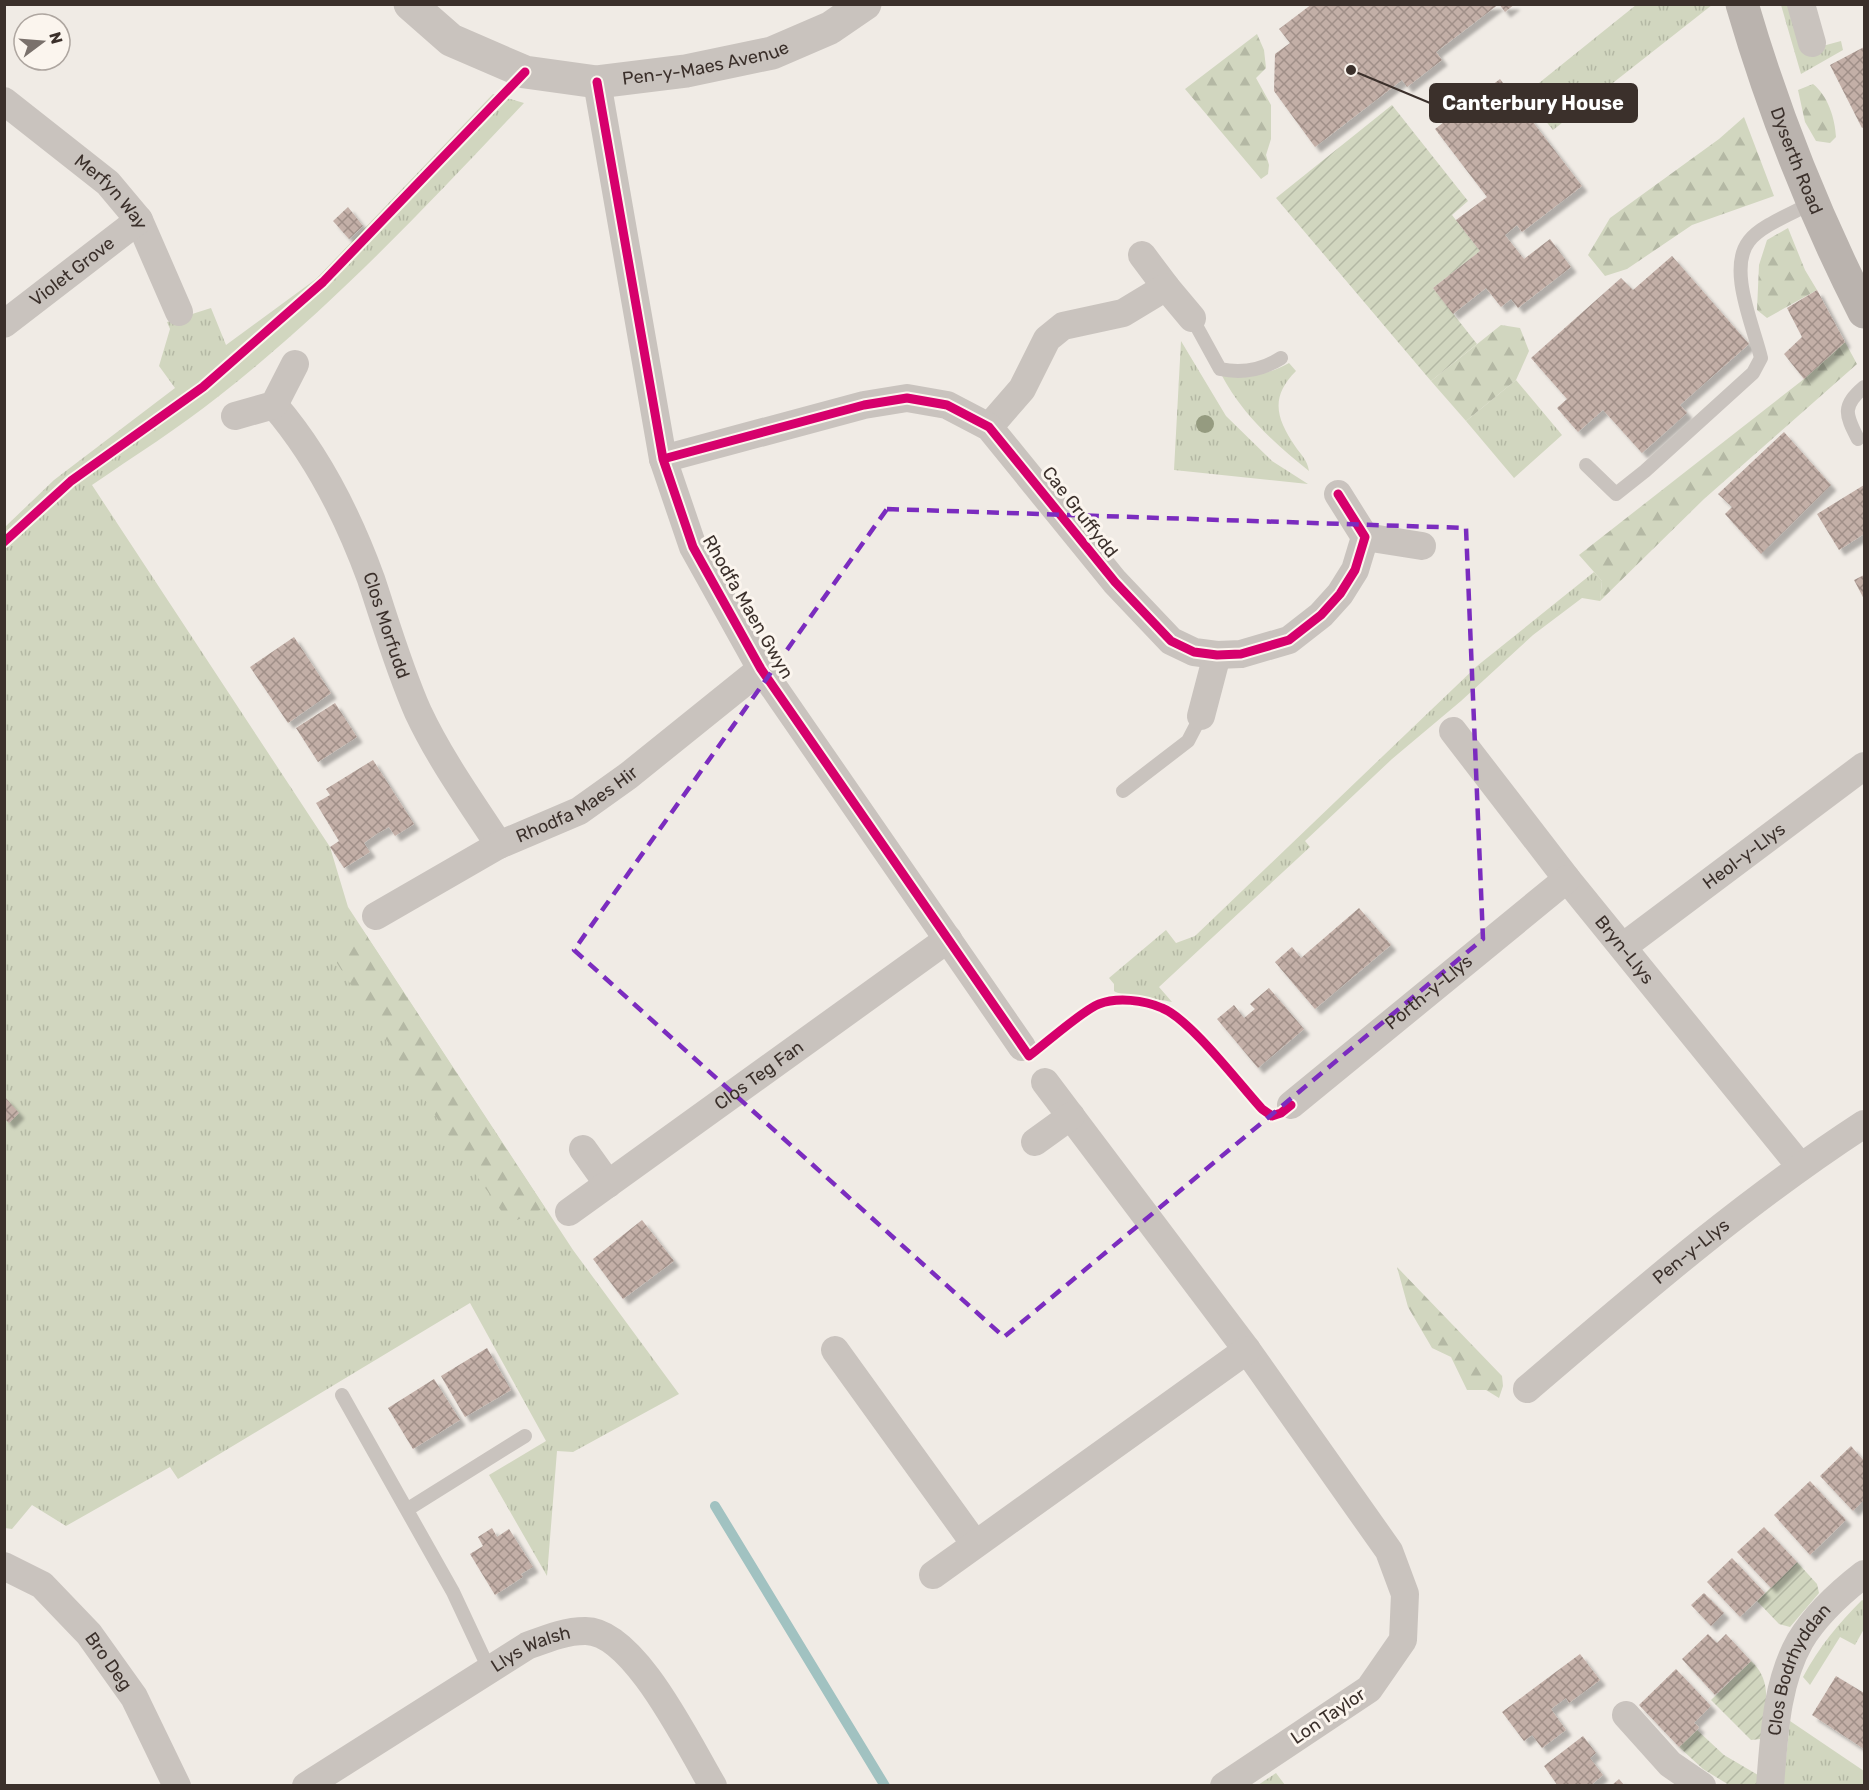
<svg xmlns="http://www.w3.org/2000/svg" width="1869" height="1790" viewBox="0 0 1869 1790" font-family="Rubik,sans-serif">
  <defs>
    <pattern id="grass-tufts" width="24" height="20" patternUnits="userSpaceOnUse" patternTransform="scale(1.5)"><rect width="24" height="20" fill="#d1d6bf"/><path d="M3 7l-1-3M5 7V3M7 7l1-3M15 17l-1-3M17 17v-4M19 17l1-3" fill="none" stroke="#b4b8a4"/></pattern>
    <pattern id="forest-firs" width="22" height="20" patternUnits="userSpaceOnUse" patternTransform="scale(1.5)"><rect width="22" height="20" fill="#d1d6bf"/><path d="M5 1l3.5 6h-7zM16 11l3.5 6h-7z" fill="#b4b8a4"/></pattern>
    <pattern id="garden-furrows" width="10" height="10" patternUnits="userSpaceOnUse" patternTransform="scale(1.5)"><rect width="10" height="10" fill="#d1d6bf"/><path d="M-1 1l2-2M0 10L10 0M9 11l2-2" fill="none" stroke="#b4b8a4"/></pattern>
    <pattern id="building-cross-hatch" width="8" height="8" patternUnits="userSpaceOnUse" patternTransform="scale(1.5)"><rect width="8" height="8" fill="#c3afa7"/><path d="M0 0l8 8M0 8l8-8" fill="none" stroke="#a08f88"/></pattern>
    <filter id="shadow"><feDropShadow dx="5.5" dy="5.5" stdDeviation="1.5" flood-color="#0004"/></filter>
  </defs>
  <rect width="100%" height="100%" fill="#f0ebe5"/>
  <path fill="url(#grass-tufts)" d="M1636 5H1712L1553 130 1524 95Z
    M1781 5H1790L1804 51 1841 41 1843 50 1801 74Z
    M493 94 524 103C427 206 330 309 219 396 179 428 134 456 92 485L330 847 348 907 573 1250 679 1394 573 1452 557 1451 547 1576 489 1475 546 1441 470 1303 178 1479 170 1467 66 1526 32 1505 12 1529 5 1528V527L54 480 175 388 159 366 170 329 167 322 211 308 226 345 316 279Z
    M1181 341 1226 416 1272 461 1308 484 1174 470Z
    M1289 363 1296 371C1270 397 1276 418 1295 446 1301 455 1307 459 1309 471 1274 443 1242 414 1221 374 1246 376 1267 376 1289 363Z
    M1516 380 1562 435 1514 478 1466 421Z
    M1594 572 1602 581 1600 601 1582 598 1533 635 1461 701 1392 759 1305 841 1310 847 1159 987 1172 1002C1159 999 1120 996 1114 991V984L1109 978 1166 930 1176 943 1195 936 1477 666Z
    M1862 1600 1864 1601V1629L1855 1645 1840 1637 1810 1685 1803 1677C1819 1647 1838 1624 1862 1600Z
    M1790 1721 1864 1771V1785L1783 1786Z
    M1276 1773 1285 1785H1258Z"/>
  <path fill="url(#forest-firs)" d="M1257 34 1264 50 1266 68 1256 78 1271 105V139L1266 155 1269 165 1268 174 1261 179 1185 89Z
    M1813 84C1828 96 1835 118 1836 137L1830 143 1816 141 1805 122 1798 90Z
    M1744 117 1774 196 1692 225 1627 269 1605 276 1588 255 1610 218 1719 139Z
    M1788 228 1805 270 1817 290 1767 318 1757 310 1759 265 1767 240Z
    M1501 325 1520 328 1529 351 1516 380 1466 421 1431 381Z
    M1845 342 1857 364 1704 499 1600 601 1602 581 1579 555 1804 379Z
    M362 929 545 1208 517 1220 502 1212 442 1126 333 957Z
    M1397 1267 1502 1376 1503 1386 1499 1398 1486 1390H1467L1451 1357 1432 1348 1408 1307Z"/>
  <path fill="url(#garden-furrows)" d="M1392 105 1468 201 1452 215 1480 251 1433 288 1477 344 1431 381 1276 198Z
    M1797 1562 1817 1584 1819 1593 1790 1627 1779 1624 1757 1601Z
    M1751 1661C1775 1683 1764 1709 1761 1739L1751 1740 1711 1700Z
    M1697 1730 1724 1755 1758 1775 1757 1785H1729L1703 1769 1679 1747Z"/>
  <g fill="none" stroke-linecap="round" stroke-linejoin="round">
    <path stroke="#a1c2c1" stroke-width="10" d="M715 1506 885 1786"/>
  </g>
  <path fill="url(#building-cross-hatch)" filter="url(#shadow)" d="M1312 4H1499L1436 52 1442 60 1407 87 1402 80 1315 147 1274 91 1275 54 1290 43 1279 29Z
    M1499 4H1515L1505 12Z
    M1864 47V127L1862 128 1830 65Z
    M1500 79 1582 186 1522 232 1517 225 1505 235 1524 259 1550 239 1571 267 1518 308 1511 299 1501 307 1486 288 1453 314 1433 288 1480 251 1456 220 1487 197 1435 129Z
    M348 207 363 226 349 239 333 221Z
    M1672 256 1749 344 1680 405 1687 413 1642 453 1603 410 1578 432 1557 408 1567 399 1531 358 1621 278 1633 290Z
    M1817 290 1845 342 1804 379 1784 354 1802 337 1787 308Z
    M1784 432 1831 485 1761 554 1725 514 1732 507 1718 494Z
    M1864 485V534L1839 550 1817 514Z
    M1864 575V599L1854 580Z
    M294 637 331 693 288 723 250 667Z
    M335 703 357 737 318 762 296 728Z
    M373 760 414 824 395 836 389 827 378 833 364 843 370 852 344 868 330 847 339 841 316 803 330 795 326 789Z
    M1359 908 1391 945 1315 1009 1275 962 1292 947 1301 958Z
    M1269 988 1304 1029 1258 1068 1217 1019 1234 1005 1244 1018 1255 1009 1250 1004Z
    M4 1096 19 1113 9 1123 4 1118Z
    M642 1220 674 1261 623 1299 593 1259Z
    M487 1348 511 1390 465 1417 441 1376Z
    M434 1379 460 1420 413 1449 388 1408Z
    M1851 1446 1864 1461V1500L1853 1511 1820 1476Z
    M1810 1481 1846 1520 1810 1555 1774 1515Z
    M1764 1527 1797 1562 1771 1588 1737 1552Z
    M492 1528 497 1537 509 1529 533 1567 521 1574 523 1577 495 1595 470 1554 483 1546 478 1537Z
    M1732 1558 1765 1593 1740 1617 1707 1582Z
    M1704 1593 1724 1613 1711 1626 1691 1605Z
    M1708 1634 1717 1643 1726 1634 1751 1661 1715 1695 1682 1659Z
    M1580 1654 1600 1680 1569 1703 1566 1698 1551 1709 1566 1730 1542 1748 1532 1735 1524 1741 1502 1712Z
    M1676 1669 1711 1706 1694 1723 1699 1727 1697 1730 1679 1747 1639 1705Z
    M1836 1676 1864 1693V1749L1812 1715Z
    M1583 1736 1596 1753 1590 1758 1603 1775 1590 1786H1558L1544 1766Z
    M1619 1779 1625 1786H1611Z"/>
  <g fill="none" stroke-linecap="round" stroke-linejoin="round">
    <path stroke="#c9c3be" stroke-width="14" d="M1192 318 1220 369C1243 374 1262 370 1281 358
      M1858 439C1845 414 1842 406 1864 387
      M1586 465 1616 494 1645 471 1753 373 1761 358C1754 327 1727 269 1749 241 1761 225 1796 212 1813 202
      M1123 791 1188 741 1201 716
      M342 1395 453 1592 489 1669
      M408 1509 525 1436"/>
    <g stroke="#c9c3be" stroke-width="28">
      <path d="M1801 4 1812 43"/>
      <path d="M597 82 663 459 693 547 761 669 1022 1047"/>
      <path id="s1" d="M4 101 108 183 139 220 179 312"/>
      <path d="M1142 255 1166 287"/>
      <path id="s2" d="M4 324 139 220"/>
      <path id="s3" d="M274 405C318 456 348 516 371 579 386 624 399 669 418 712 440 759 471 802 499 845"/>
      <path d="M235 416 274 405 295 364"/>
      <path d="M989 427 1022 389 1047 339 1063 326 1123 313 1166 287 1192 318"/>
      <path d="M663 459 864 405 907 398 947 405 989 427 1115 582 1171 641 1194 652 1217 655 1241 654 1289 640 1321 615 1340 594 1355 570 1365 537 1338 494"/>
      <path d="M1365 537 1422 546"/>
      <path d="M1201 716 1217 655"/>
      <path id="s4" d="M1453 731 1567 879 1800 1166"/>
      <path id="s5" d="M376 916 499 845 579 811 628 776 761 669"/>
      <path id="s6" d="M1624 946 1864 766"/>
      <path d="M1045 1082 1247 1350 1389 1551 1405 1594 1403 1640 1369 1689 1224 1786"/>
      <path id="s7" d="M1291 1105 1567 879"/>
      <path d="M1035 1142 1071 1116"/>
      <path d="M583 1149 608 1184"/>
      <path id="s8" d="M569 1212 948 939"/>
      <path d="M835 1350 975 1544"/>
      <path id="s9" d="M1527 1389C1636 1296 1744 1202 1864 1124"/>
      <path id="s10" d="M4 1566 42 1585 89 1634 134 1697 177 1786"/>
      <path d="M933 1575 1247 1350"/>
      <path d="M1626 1715 1670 1764 1702 1786"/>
      <path id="s11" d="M306 1786 527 1646C546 1639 565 1631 585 1631 634 1630 689 1746 713 1786"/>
      <path id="s12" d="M1770 1786C1774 1738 1776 1683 1800 1641 1815 1616 1842 1591 1864 1574"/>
    </g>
    <path stroke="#c9c3be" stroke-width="33" id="s13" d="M410 4 451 40 525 72 597 82 686 71 772 53 830 28 865 4"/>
    <path stroke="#bab3ae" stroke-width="33" id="s14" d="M1742 4C1773 110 1814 214 1864 312"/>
    <g stroke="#fbf5ee" stroke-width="13">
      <path id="cycleway" d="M597 82 663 459 693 547 761 669 1029 1056C1045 1044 1083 1010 1099 1004 1117 997 1144 1000 1162 1008 1190 1019 1240 1085 1262 1109L1272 1116 1281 1113 1291 1105
        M663 459 864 405 907 398 947 405 989 427 1115 582 1171 641 1194 652 1217 655 1241 654 1289 640 1321 615 1340 594 1355 570 1365 537 1338 494
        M4 542 71 481 203 387 323 282 525 72"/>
    </g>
    <use href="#cycleway" stroke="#d6006c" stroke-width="9"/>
  </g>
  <circle fill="#959b80" cx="1205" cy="424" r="9"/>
  <path fill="none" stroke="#7b2cbf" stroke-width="4.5" stroke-dasharray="12 8" stroke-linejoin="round" d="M887 509 1466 528 1483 939 1004 1337 574 950Z"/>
  <g text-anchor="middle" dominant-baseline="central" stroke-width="6" stroke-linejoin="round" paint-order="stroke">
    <g font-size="18" fill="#3b302b" stroke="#fbf5ee">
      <text stroke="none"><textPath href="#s13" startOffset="318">Pen-y-Maes Avenue</textPath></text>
      <text stroke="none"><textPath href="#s14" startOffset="166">Dyserth Road</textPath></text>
      <text stroke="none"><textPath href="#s1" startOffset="141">Merfyn Way</textPath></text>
      <text stroke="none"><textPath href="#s2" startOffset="86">Violet Grove</textPath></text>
      <text transform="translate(1080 512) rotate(52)">Cae Gruffydd</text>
      <text transform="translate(748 607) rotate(60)">Rhodfa Maen Gwyn</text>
      <text stroke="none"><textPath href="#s3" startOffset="249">Clos Morfudd</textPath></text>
      <text stroke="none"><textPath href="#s5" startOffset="230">Rhodfa Maes Hir</textPath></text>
      <text stroke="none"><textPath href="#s6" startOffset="150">Heol-y-Llys</textPath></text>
      <text stroke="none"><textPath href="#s4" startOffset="278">Bryn-Llys</textPath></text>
      <text stroke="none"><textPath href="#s7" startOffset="178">Porth-y-Llys</textPath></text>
      <text stroke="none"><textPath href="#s8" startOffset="234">Clos Teg Fan</textPath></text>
      <text stroke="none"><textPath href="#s9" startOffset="214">Pen-y-Llys</textPath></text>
      <text stroke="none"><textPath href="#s11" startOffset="264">Llys Walsh</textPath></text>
      <text stroke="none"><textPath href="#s10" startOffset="144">Bro Deg</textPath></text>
      <text stroke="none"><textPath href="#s12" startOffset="122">Clos Bodrhyddan</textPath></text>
      <text transform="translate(1328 1716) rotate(-34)">Lon Taylor</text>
    </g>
  </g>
  <path fill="none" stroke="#3b302b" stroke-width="2" d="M1351 70L1430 103"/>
  <circle fill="#3b302b" stroke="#fbf5ee" stroke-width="2" cx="1351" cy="70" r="6"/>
  <rect fill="#3b302b" stroke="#3b302b" stroke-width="2" x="1430" y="84" width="207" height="38" rx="6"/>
  <g font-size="20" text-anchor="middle" font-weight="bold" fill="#fff">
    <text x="1533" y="110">Canterbury House</text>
  </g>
  <rect width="1869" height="1790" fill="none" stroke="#3b302b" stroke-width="12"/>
  <g transform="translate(42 42) rotate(74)"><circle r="28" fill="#fbf5ee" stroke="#aea6a0" stroke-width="1.5"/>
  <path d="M0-4.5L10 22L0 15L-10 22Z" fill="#7a716c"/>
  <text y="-9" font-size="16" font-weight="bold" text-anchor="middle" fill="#3b302b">N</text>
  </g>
</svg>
